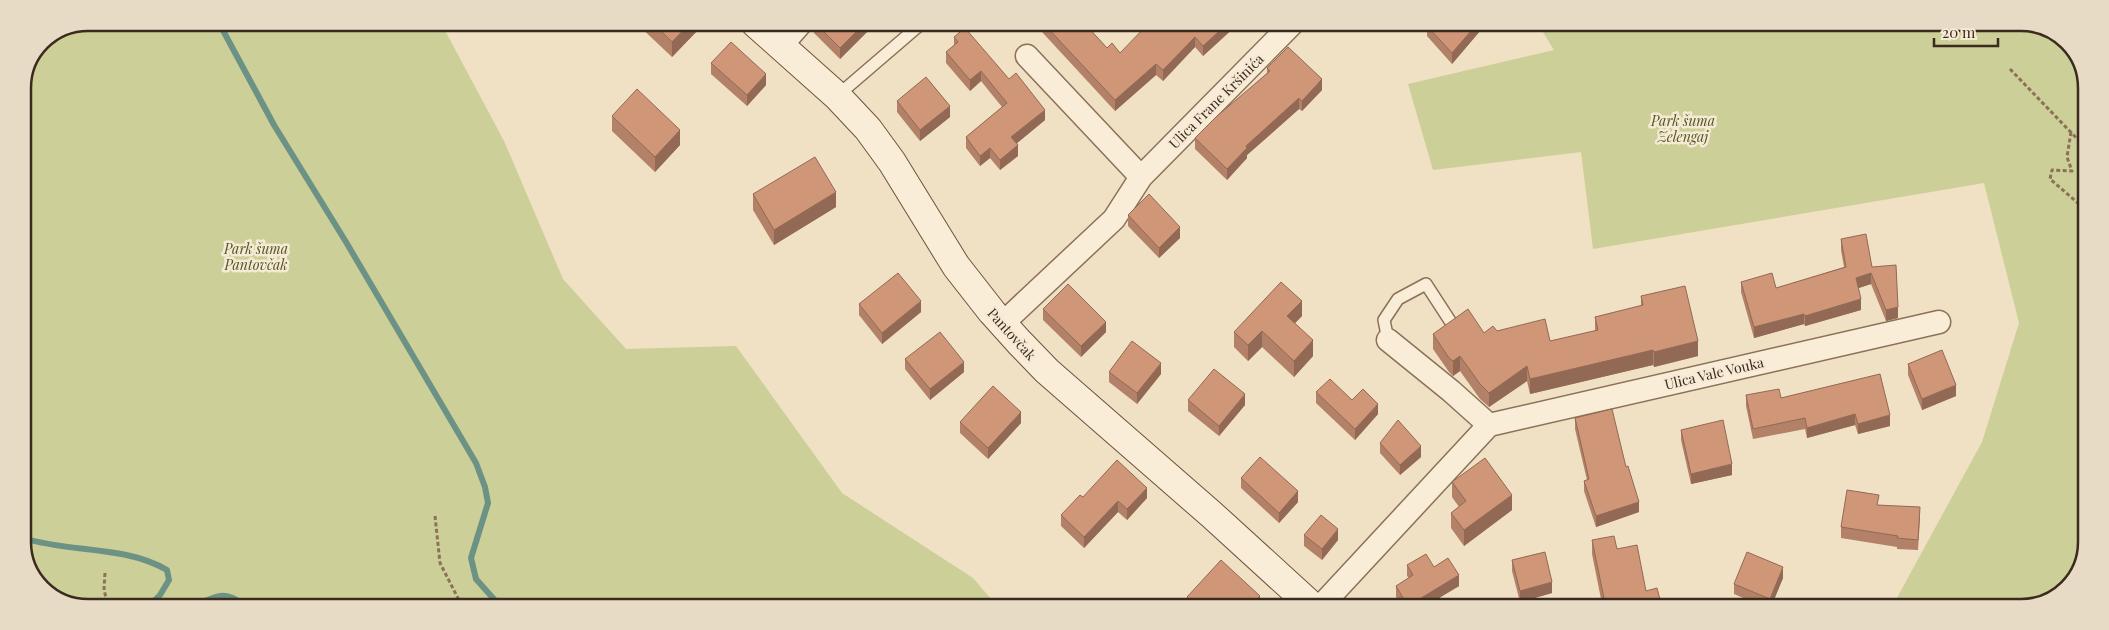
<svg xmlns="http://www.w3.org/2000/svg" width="2109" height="630" viewBox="0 0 2109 630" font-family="'Playfair Display',serif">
  <rect width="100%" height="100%" fill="#f0e0c4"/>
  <path fill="#cccf97" d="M88 23H441L504 141 563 279 626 349 736 346 842 493 973 578 997 606 71 605 36 582 23 547V88L42 41Z
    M1538 24 2038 25 2070 45 2086 83 2084 559 2061 594 2021 607H1892L1982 442 2019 323 1984 183 1593 249 1581 152 1433 170 1408 84 1554 50Z"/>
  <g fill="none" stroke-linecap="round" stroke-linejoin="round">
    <path stroke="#6c9286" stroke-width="6" d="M219 23 274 125 346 242 476 463 485 487 488 503 471 558 476 579 500 606
      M23 538C70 553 124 545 167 570L169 580 160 595 150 605
      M195 605C217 597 223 589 244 605"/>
    <g stroke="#8b7159" stroke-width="14">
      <path id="lane" d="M837 96 922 23
        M1388 340 1384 320 1398 299 1426 284 1452 324"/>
    </g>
    <g stroke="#8b7159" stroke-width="25">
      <path id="street" d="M781 46 801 23
        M1141 177 1291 25
        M1002 324 1114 219 1141 177 1027 56
        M1388 340 1451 391 1489 425
        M1320 607 1489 425 1939 322"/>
    </g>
    <g stroke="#6d523d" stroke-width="30">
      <path id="secondary" d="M755 23 837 96 868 129 892 162 956 266 992 312 1019 342 1047 371 1211 514 1313 607"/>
    </g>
    <path stroke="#8b7159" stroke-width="3" stroke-dasharray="4 2.5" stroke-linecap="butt" d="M2010 69 2086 148
      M2071 132 2067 157 2072 171 2052 170 2050 179 2086 210
      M435 516 440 563 462 606
      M105 573 104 590 108 605"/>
    <use href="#lane" stroke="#faedd8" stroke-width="11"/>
    <use href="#street" stroke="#faedd8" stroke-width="22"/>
    <use href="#secondary" stroke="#faedd8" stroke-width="28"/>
  </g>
  <path fill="#b38167" d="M636 23H698V30L672 57Z
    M814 23H869V30L840 59 814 33Z
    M1042 24H1092L1088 27 1107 48 1120 53 1238 24 1203 56 1195 47 1163 81 1156 75 1115 111 1042 32Z
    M1428 24H1486L1452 64 1427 36V26Z
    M954 37 1045 120 1017 143 1018 156 1000 170 990 158 980 166 966 148V137L1002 107 981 81 970 91 946 63V52L954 45Z
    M711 63 766 85 747 106 711 74Z
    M1267 68 1322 90 1302 111 1299 109 1247 155V158L1227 180 1195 149V138L1267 73Z
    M897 101 950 117 920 141 897 112Z
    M612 116 680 145 655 172 612 131Z
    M753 194 836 207 774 245 753 210Z
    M1128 215 1180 238 1159 258 1128 226Z
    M1841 239 1872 267 1898 318 1886 321 1871 284 1858 288 1861 310 1805 326 1804 324 1754 338 1741 292V282L1776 288 1844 267 1841 250Z
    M1641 296 1698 356 1654 367 1653 365 1530 394 1527 381 1489 407 1480 399 1460 371 1453 376 1449 372 1433 349V334L1484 333 1497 331 1550 341 1595 331V317L1641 306Z
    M859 304 921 312 882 344 859 315Z
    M1043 309 1106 332 1081 357 1043 320Z
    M1302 316 1295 323 1313 356 1294 377 1262 347 1248 361 1234 347V332Z
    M905 359 964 372 930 400 905 369Z
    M1908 364 1956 396 1922 410 1908 375Z
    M1109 372 1161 374 1137 404 1109 382Z
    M1880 374 1890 426 1858 434 1855 425 1807 438 1805 429 1753 439 1746 406V395L1781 398Z
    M1316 392 1352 400 1378 414 1355 440 1316 403Z
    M1188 400 1245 405 1219 436 1188 411Z
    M1575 418 1626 467 1639 512 1596 527 1584 491V481L1587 480 1575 429Z
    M960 422 1021 423 988 459 960 433Z
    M1681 430 1732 475 1691 484 1681 440Z
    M1380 443 1421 457 1400 475 1380 453Z
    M1241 478 1298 502 1279 523 1241 488Z
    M1452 482 1512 510 1464 546 1451 528V513L1459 507 1452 497Z
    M1083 497 1147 498 1127 520 1118 512 1084 548 1061 526V515Z
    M1879 505 1920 518 1918 550 1897 549V547L1841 538V527Z
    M1304 535 1338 540 1322 560 1304 546Z
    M1592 540 1617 549 1646 591 1662 607H1599V605L1602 604 1592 554Z
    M1512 560 1552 593 1520 602 1512 571Z
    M1407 565 1434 567 1459 586 1424 607H1402L1396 597V586L1409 578 1407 576Z
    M1783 578 1771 607H1764L1734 594V584Z
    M1187 597 1260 607H1187Z"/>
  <path fill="#926954" d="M690 23H698V30L672 57V42Z
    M865 23H869V30L840 59V48Z
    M1083 24H1092L1083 32Z
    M1227 24H1238L1203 56V46Z
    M1477 24H1486L1452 64V53Z
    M1195 37V47L1163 81V70Z
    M1156 64V75L1115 111V100Z
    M981 71V81L970 91V80Z
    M766 74V85L747 106V95Z
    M1322 79V90L1302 111V101Z
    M1299 98V109L1247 155V158L1227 180V169L1246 146Z
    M950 106V117L920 141V130Z
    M1045 110V120L1011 148V137Z
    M680 130V145L655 172V157Z
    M1018 145V156L1000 170V160Z
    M990 148V158L980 166V156Z
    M836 192V207L774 245V230Z
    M1180 227V238L1159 258V248Z
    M1871 273V284L1856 289V278Z
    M1861 299V310L1805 326V316Z
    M921 301V312L882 344V333Z
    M1302 301V316L1287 331V316Z
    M1898 307V318L1886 321V310Z
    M1804 314V324L1754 338V327Z
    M1106 322V332L1081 357V346Z
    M1262 331V347L1248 361V345Z
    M1313 340V356L1294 377V361Z
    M1698 341V356L1654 367V352Z
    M1653 350V365L1530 394V379Z
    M1460 356V371L1453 376V361Z
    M964 362V372L930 400V389Z
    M1161 363V374L1137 404V393Z
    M1527 366V381L1489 407V393Z
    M1956 385V396L1922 410V399Z
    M1245 394V405L1219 436V426Z
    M1378 404V414L1355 440V429Z
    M1021 412V423L988 459V448Z
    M1855 414V425L1807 438V428Z
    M1890 415V426L1858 434V424Z
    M1421 446V457L1400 475V465Z
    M1732 464V475L1691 484V474Z
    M1147 488V498L1127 520V509Z
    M1298 491V502L1279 523V513Z
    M1512 495V510L1464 546V530Z
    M1118 501V512L1084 548V537Z
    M1639 502V512L1596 527V516Z
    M1338 529V540L1322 560V549Z
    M1783 567V578L1771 607H1770V599Z
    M1459 575V586L1424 607H1408V606Z
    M1552 582V593L1520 602V591Z
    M1260 596V607H1250Z"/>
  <path fill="#d09678" stroke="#926954" d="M653 23H690L672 42Z
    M815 23H865L840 48Z
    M1044 24H1085L1107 48 1112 43 1120 53 1148 24H1227L1203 46 1195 37 1163 70 1156 64 1115 100Z
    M1428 24H1477L1452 53 1427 26Z
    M965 28 1009 79 1016 73 1045 110 1011 137 1018 145 1000 160 990 148 980 156 966 137 1007 103 981 71 970 80 946 52 958 42 954 37Z
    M731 42 766 74 747 95 711 63Z
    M1288 47 1322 79 1302 101 1299 98 1246 146 1247 148 1227 169 1195 138 1216 117 1270 71 1267 68Z
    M926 77 950 106 920 130 897 101Z
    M637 89 680 130 655 157 612 116Z
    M815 157 836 192 774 230 753 194Z
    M1149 194 1180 227 1159 248 1128 215Z
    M1866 234 1872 267 1896 265 1898 307 1886 310 1871 273 1856 278 1861 299 1805 316 1804 314 1754 327 1741 282 1772 273 1776 288 1846 267 1841 239Z
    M898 273 921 301 882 333 859 304Z
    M1281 282 1302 301 1287 316 1313 340 1294 361 1262 331 1248 345 1234 332Z
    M1068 284 1106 322 1081 346 1043 309Z
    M1685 286 1698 341 1654 352 1653 350 1530 379 1527 366 1489 393 1480 384 1460 356 1453 361 1449 358 1433 334 1468 309 1484 333 1493 326 1497 331 1545 319 1550 341 1598 330 1595 317 1643 305 1641 296Z
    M940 332 964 362 930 389 905 359Z
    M1132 341 1161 363 1137 393 1109 372Z
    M1942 350 1956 385 1922 399 1908 364Z
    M1214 369 1245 394 1219 426 1188 400Z
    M1880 374 1890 415 1858 424 1855 414 1807 428 1805 418 1753 429 1746 395 1779 389 1781 398Z
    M1330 379 1352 400 1363 389 1378 404 1355 429 1316 392Z
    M993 386 1021 412 988 448 960 422Z
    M1612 409 1626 467 1628 466 1639 502 1596 516 1584 481 1589 479 1575 418Z
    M1398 420 1421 446 1400 465 1380 443Z
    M1723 420 1732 464 1691 474 1681 430Z
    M1260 457 1298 491 1279 513 1241 478Z
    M1485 458 1512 495 1464 530 1451 513 1466 501 1452 482Z
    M1117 460 1147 488 1127 509 1118 501 1084 537 1061 515 1080 495 1083 497Z
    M1847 490 1879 495 1877 505 1920 507 1918 540 1897 538 1898 536 1841 527Z
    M1321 515 1338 529 1322 549 1304 535Z
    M1614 536 1617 549 1637 545 1646 591 1657 588 1662 607H1600L1599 605 1605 603 1592 540Z
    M1545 552 1552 582 1520 591 1512 560Z
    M1747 552 1783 567 1770 599 1734 584Z
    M1426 554 1434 567 1448 558 1459 575 1408 606 1396 586 1413 575 1407 565Z
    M1221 560 1260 596 1250 607H1196L1187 597Z"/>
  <g text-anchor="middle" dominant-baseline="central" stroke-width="5" stroke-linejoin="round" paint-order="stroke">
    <g font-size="14" fill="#3b2a1e" stroke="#f7ead4">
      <text transform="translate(1216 101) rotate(-45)">Ulica Frane Kršinića</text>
      <text transform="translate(1012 334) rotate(48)">Pantovčak</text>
      <text transform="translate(1714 373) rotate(-13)">Ulica Vale Vouka</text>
    </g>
    <g font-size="14" font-style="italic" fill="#4f5824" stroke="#f7ead4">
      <text x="1683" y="120">Park šuma<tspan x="1683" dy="16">Zelengaj</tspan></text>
      <text x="256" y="248">Park šuma<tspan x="256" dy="16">Pantovčak</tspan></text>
    </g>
  </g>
  <path d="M0 0H2109V630H0ZM88 31H2021A57 57 0 0 1 2078 88V542A57 57 0 0 1 2021 599H88A57 57 0 0 1 31 542V88A57 57 0 0 1 88 31Z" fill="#e8dbc5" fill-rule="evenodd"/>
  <path fill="none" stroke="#3b2a1e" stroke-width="2.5" d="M88 31H2021A57 57 0 0 1 2078 88V542A57 57 0 0 1 2021 599H88A57 57 0 0 1 31 542V88A57 57 0 0 1 88 31Z"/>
  <path d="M1934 38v8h64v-8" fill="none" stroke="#3b2a1e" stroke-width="2.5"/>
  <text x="1942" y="38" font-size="15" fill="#3b2a1e" stroke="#f7ead4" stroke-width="4" paint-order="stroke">20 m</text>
</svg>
